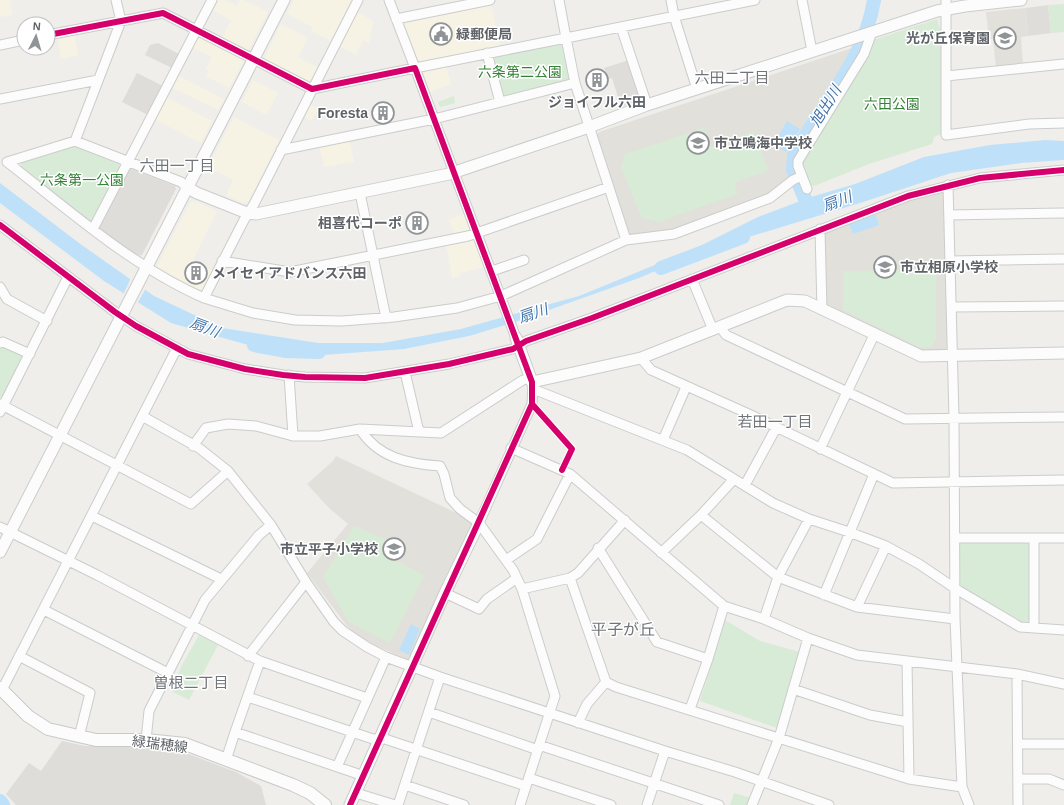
<svg xmlns="http://www.w3.org/2000/svg" width="1064" height="805" viewBox="0 0 1064 805" font-family="Arial,'Noto Sans JP',sans-serif">
  <rect width="100%" height="100%" fill="#efeeea"/>
  <path fill="#f7f3e4" d="M0 0H10L12 15 0 17Z
    M216 0H224L237 6 240 0H244L268 12 249 49 245 50 222 38 231 20 211 9Z
    M294 0H351L331 41 311 31 313 27 287 14Z
    M491 3 500 46 421 62 418 60 404 24 406 21Z
    M356 11 373 21 369 43 363 40 356 55 338 45Z
    M281 24 308 38 298 57 317 67 310 81 306 82 266 61 265 57Z
    M74 34 78 55 61 59 58 38Z
    M201 36 241 58 243 62 229 88 206 76 209 70 206 69 212 57 192 47 196 38Z
    M446 66 451 84 430 92 423 74 425 70Z
    M177 75 224 99 218 110 171 87Z
    M253 80 278 93 266 115 242 102Z
    M166 97 212 121 201 143 154 119Z
    M309 103 319 110 311 121 302 115Z
    M234 117 279 140 249 201 244 203 226 196 233 180 208 167Z
    M349 139 354 162 324 167 319 145Z
    M194 201 217 211 193 260 213 271 203 291 199 292 156 268 190 203Z
    M464 214 470 228 467 232 455 235 449 220Z
    M471 239 474 240 484 267 460 273V277L452 278 446 243Z"/>
  <path fill="#dfddda" d="M1048 5 1051 33 1028 36 1026 8Z
    M158 43 179 54 172 68 145 55 150 45Z
    M629 60 641 97 639 101 621 107 612 78 608 79 604 68Z
    M137 73 163 86 148 115 122 102Z
    M131 169 175 186 176 189 142 255 137 256 100 229 99 225 128 170Z
    M62 741 85 746H155L178 750 236 772 261 786 266 805H16L6 794 29 763 41 771Z"/>
  <path fill="#e2e0da" d="M1026 8 1028 36 1021 37 1023 65 996 68 993 39H989L986 12Z
    M858 46 793 150 790 165 792 176 768 195 673 230 634 236 628 234 596 136 599 132Z
    M944 191 947 348 944 350H921L828 307 825 303 824 231 909 198Z
    M336 456 463 516 473 524 412 659 409 660 360 639 347 626 307 573 348 524 329 508 307 484 333 461Z"/>
  <path fill="#d8ebd6" d="M1064 4V32L1051 33 1048 5Z
    M937 19 941 32V134L934 137 932 144 869 164 814 186 808 184 801 161 873 40Z
    M560 43 563 45 569 78 568 82 504 98 491 60 493 56Z
    M454 96 455 103 440 107 438 102Z
    M704 128 711 147 754 131 768 170 734 183 738 194 658 222 642 218 621 168 625 154Z
    M73 146 119 164 121 168 93 221 90 222 21 168V163Z
    M925 270V273H936V338L931 347 921 348 843 310V271Z
    M4 346 23 354 24 357 3 397H0V347Z
    M354 526 394 543 397 552 395 560 424 575 390 643 349 622 323 577Z
    M1027 542 1030 545 1031 623 1027 626 961 589 959 584 958 547 961 543Z
    M725 620 760 641 800 652 777 728 700 701Z
    M199 635 218 645 189 700 171 691 182 665Z
    M734 793 751 798 748 805H730Z"/>
  <path fill="#bfe0f9" d="M787 121 800 129 786 152 773 145Z
    M1045 140 1064 141V160L1021 163 951 173 860 203 703 251 639 278 518 321 469 336 404 349 323 355 248 345 171 323 104 281 0 203V183L79 243 154 296 222 328 318 343H383L461 329 579 296 694 249 758 217 811 197 855 184 924 157 990 145Z
    M876 215 879 225 853 234 849 224Z
    M411 624 420 629 409 655 399 650Z"/>
  <path fill="#efeeea" d="M131 278 146 288 137 304 123 295Z"/>
  <g fill="none" stroke-linecap="round" stroke-linejoin="round">
    <path stroke="#bfe0f9" stroke-width="14" d="M810 211 793 170 794 155C822 104 865 59 874 0
      M661 268 743 237
      M254 345 285 351 319 352
      M0 801 3 805"/>
    <g stroke="#cbcccc" stroke-width="11">
      <path id="minor" d="M116 0 121 21 75 141 7 162C69 210 131 266 204 298
        M358 0 253 206 244 220 204 298 253 313 295 320 342 321 394 317 457 308 501 296 626 240 674 234 770 198 793 180 802 176
        M389 0 415 68 566 38 559 0
        M671 0 674 16 697 89
        M802 0 812 51
        M946 0V135L1029 124 1064 123
        M396 19 490 0
        M621 27 647 105
        M48 35 163 13 312 89 415 68 516 338
        M0 45 24 40
        M487 53 500 102
        M946 76 1064 64
        M0 99 98 80
        M75 141 181 182 188 188
        M281 150 434 119 575 83
        M948 185 954 418 955 619 962 787 969 805
        M807 189 798 166V161L864 54 872 32
        M360 193 386 318
        M949 215 1064 213
        M0 225 115 312 136 326 188 354 245 369 283 375 305 377 365 378 449 364 513 349 526 341 592 318 908 196 980 178 1064 170
        M93 229 212 0
        M820 229 822 310
        M626 240 575 83 566 38 755 0
        M222 261 290 272 468 236 609 187
        M950 261 1064 259
        M492 271 524 260
        M692 279 713 330
        M0 287 7 299 47 321
        M951 307 1064 306
        M720 327 726 335 905 419 1064 417
        M0 343 3 342 30 354
        M641 358 651 370 751 415 893 483 1064 480
        M405 372 419 432
        M289 375 293 436
        M533 389 687 450 773 503 809 519 849 532 886 546 919 564 956 589 1020 627 1064 630
        M0 404 191 504 228 471
        M0 412 68 277
        M142 416 199 448 228 471 271 525 306 582 334 622 343 631 367 647 386 657 440 677 665 751 735 772 829 805
        M360 429C378 458 409 464 440 466L444 474 450 498 460 509 479 523 513 570 522 589 555 696 520 805
        M663 440 686 387
        M193 446 206 428 228 424 256 426 293 436H320L360 429 441 433 523 380 531 378
        M511 448 570 474 724 606 764 619 808 638 857 655 1017 674 1064 684
        M820 449 875 333
        M745 485 776 428
        M701 515 778 577 857 607 955 619
        M92 516 221 579
        M479 523 532 404 533 384
        M0 527 97 575 260 661 367 698
        M955 538H1064
        M598 548 657 642 708 659
        M661 553 701 515 734 479
        M506 560 537 539 570 474
        M570 578 606 682
        M522 589 570 578 578 573 625 520
        M445 593 479 609 487 599 517 578
        M824 595 874 474
        M857 607 886 546
        M44 610 168 673
        M764 619 778 577 809 519
        M1034 628V538
        M19 656 90 693 79 737
        M248 656 306 582
        M260 661 235 732 364 776
        M907 661 909 779
        M1017 674 1018 805
        M793 689 870 715 908 722
        M2 690 177 348
        M248 697 373 739H385L526 786
        M690 709 708 659 724 606
        M429 712 538 750
        M578 723 587 704 606 682 616 687 909 779 962 787
        M146 740 149 711 205 600 259 535 271 525
        M1018 744H1064
        M539 745 719 805
        M226 760 235 732
        M337 767 386 657
        M529 778 611 805
        M1019 779H1049L1064 785
        M405 785 464 805
        M356 793 395 805
        M398 805 440 677
        M647 805 665 751
        M752 805 779 738 808 638"/>
    </g>
    <g stroke="#cbcccc" stroke-width="13">
      <path id="tertiary" d="M188 188 197 193 247 213 256 214 449 174 589 127 647 105 937 11 965 6 1021 0
        M516 338 532 382 641 358 787 300 805 301 921 356 1064 353
        M0 552 284 0
        M350 805 445 593 479 523"/>
    </g>
    <g stroke="#cacacb" stroke-width="14">
      <path id="secondary" d="M0 688 28 716 48 729 96 740H146L185 744 293 785 310 793 325 805"/>
    </g>
    <use href="#minor" stroke="#fdfcfc" stroke-width="9"/>
    <use href="#tertiary" stroke="#fdfcfc" stroke-width="11"/>
    <use href="#secondary" stroke="#fdfcfc" stroke-width="12"/>
    <g stroke="#fff" stroke-width="8">
      <path id="cycleway" d="M48 35 163 13 312 89 415 68 532 382V404L350 805
        M0 225 115 312 136 326 188 354 245 369 283 375 305 377 365 378 449 364 513 349 526 341 592 318 908 196 980 178 1064 170
        M532 404 572 449 562 470"/>
    </g>
    <use href="#cycleway" stroke="#d6006c" stroke-width="6"/>
  </g>
  <defs>
    <g id="civic-ring" transform="scale(1.15)"><circle r="9.5" fill="#fff" stroke="#919496" stroke-width="1.5"/><path d="M-.6-6.5H3V-4.5H.6V-3L4-1V1h2V6H-6V1h2V-1L-.6-3ZM-1.2 2.5V6h2.4V2.5Z" fill="#919496"/></g>
    <g id="school-ring" transform="scale(1.15)"><circle r="9.5" fill="#fff" stroke="#919496" stroke-width="1.5"/><path d="M0-5L7-2L0 1L-7-2ZM-4 1L0 2.5L4 1V4Q0 6-4 4Z" fill="#919496"/></g>
    <g id="building-ring" transform="scale(1.15)"><circle r="9.5" fill="#fff" stroke="#919496" stroke-width="1.5"/><path d="M-4-6H4V6H1V3H-1V6H-4ZM-2.5-4.3h1.7v1.8h-1.7ZM.8-4.3h1.7v1.8H.8ZM-2.5-1h1.7V.8h-1.7ZM.8-1h1.7V.8H.8Z" fill="#919496"/></g>
  </defs>
  <g fill-rule="evenodd">
    <use href="#civic-ring" x="441" y="34"/>
    <use href="#school-ring" x="1005" y="38"/>
    <use href="#building-ring" x="597" y="80"/>
    <use href="#building-ring" x="383" y="113"/>
    <use href="#school-ring" x="698" y="143"/>
    <use href="#building-ring" x="417" y="223"/>
    <use href="#school-ring" x="885" y="267"/>
    <use href="#building-ring" x="196" y="273"/>
    <use href="#school-ring" x="394" y="549"/>
  </g>
  <g text-anchor="middle" dominant-baseline="central" stroke-width="3" stroke-linejoin="round" paint-order="stroke">
    <g font-size="14" font-weight="bold" fill="#5f6368" stroke="#fff" text-anchor="start">
      <text x="456" y="34">緑郵便局</text>
      <text x="990" y="38" text-anchor="end">光が丘保育園</text>
      <text x="597" y="102" text-anchor="middle">ジョイフル六田</text>
      <text x="368" y="113" text-anchor="end">Foresta</text>
      <text x="714" y="143">市立鳴海中学校</text>
      <text x="402" y="223" text-anchor="end">相喜代コーポ</text>
      <text x="900" y="267">市立相原小学校</text>
      <text x="212" y="273">メイセイアドバンス六田</text>
      <text x="378" y="549" text-anchor="end">市立平子小学校</text>
    </g>
    <g font-size="14" fill="#348238" stroke="#fff">
      <text x="520" y="72">六条第二公園</text>
      <text x="892" y="104">六田公園</text>
      <text x="82" y="180">六条第一公園</text>
    </g>
    <g font-size="14" fill="#5f6368" stroke="#fff">
      <text transform="translate(160 744) rotate(7)">緑瑞穂線</text>
    </g>
    <g font-size="15" fill="#70757a" stroke="#fff">
      <text x="732" y="77">六田二丁目</text>
      <text x="177" y="165">六田一丁目</text>
      <text x="775" y="421">若田一丁目</text>
      <text x="191" y="682">曽根二丁目</text>
    </g>
    <g font-size="15" font-style="italic" fill="#4174aa" stroke="#fff">
      <text transform="translate(825 106) rotate(-58)">旭出川</text>
      <text transform="translate(837 201) rotate(-21)">扇川</text>
      <text transform="translate(533 313) rotate(-19)">扇川</text>
      <text transform="translate(205 327) rotate(21)">扇川</text>
    </g>
    <g font-size="16" fill="#70757a" stroke="#fff">
      <text x="623" y="629">平子が丘</text>
    </g>
  </g>
  <g transform="translate(36 36) rotate(5)"><circle r="19" fill="#ffffff" stroke="#bfc1c3"/>
  <path d="M0-3L7 15L0 10L-7 15Z" fill="#919496"/>
  <text y="-6" font-size="11" font-weight="bold" text-anchor="middle" fill="#5f6368">N</text>
  </g>
</svg>
